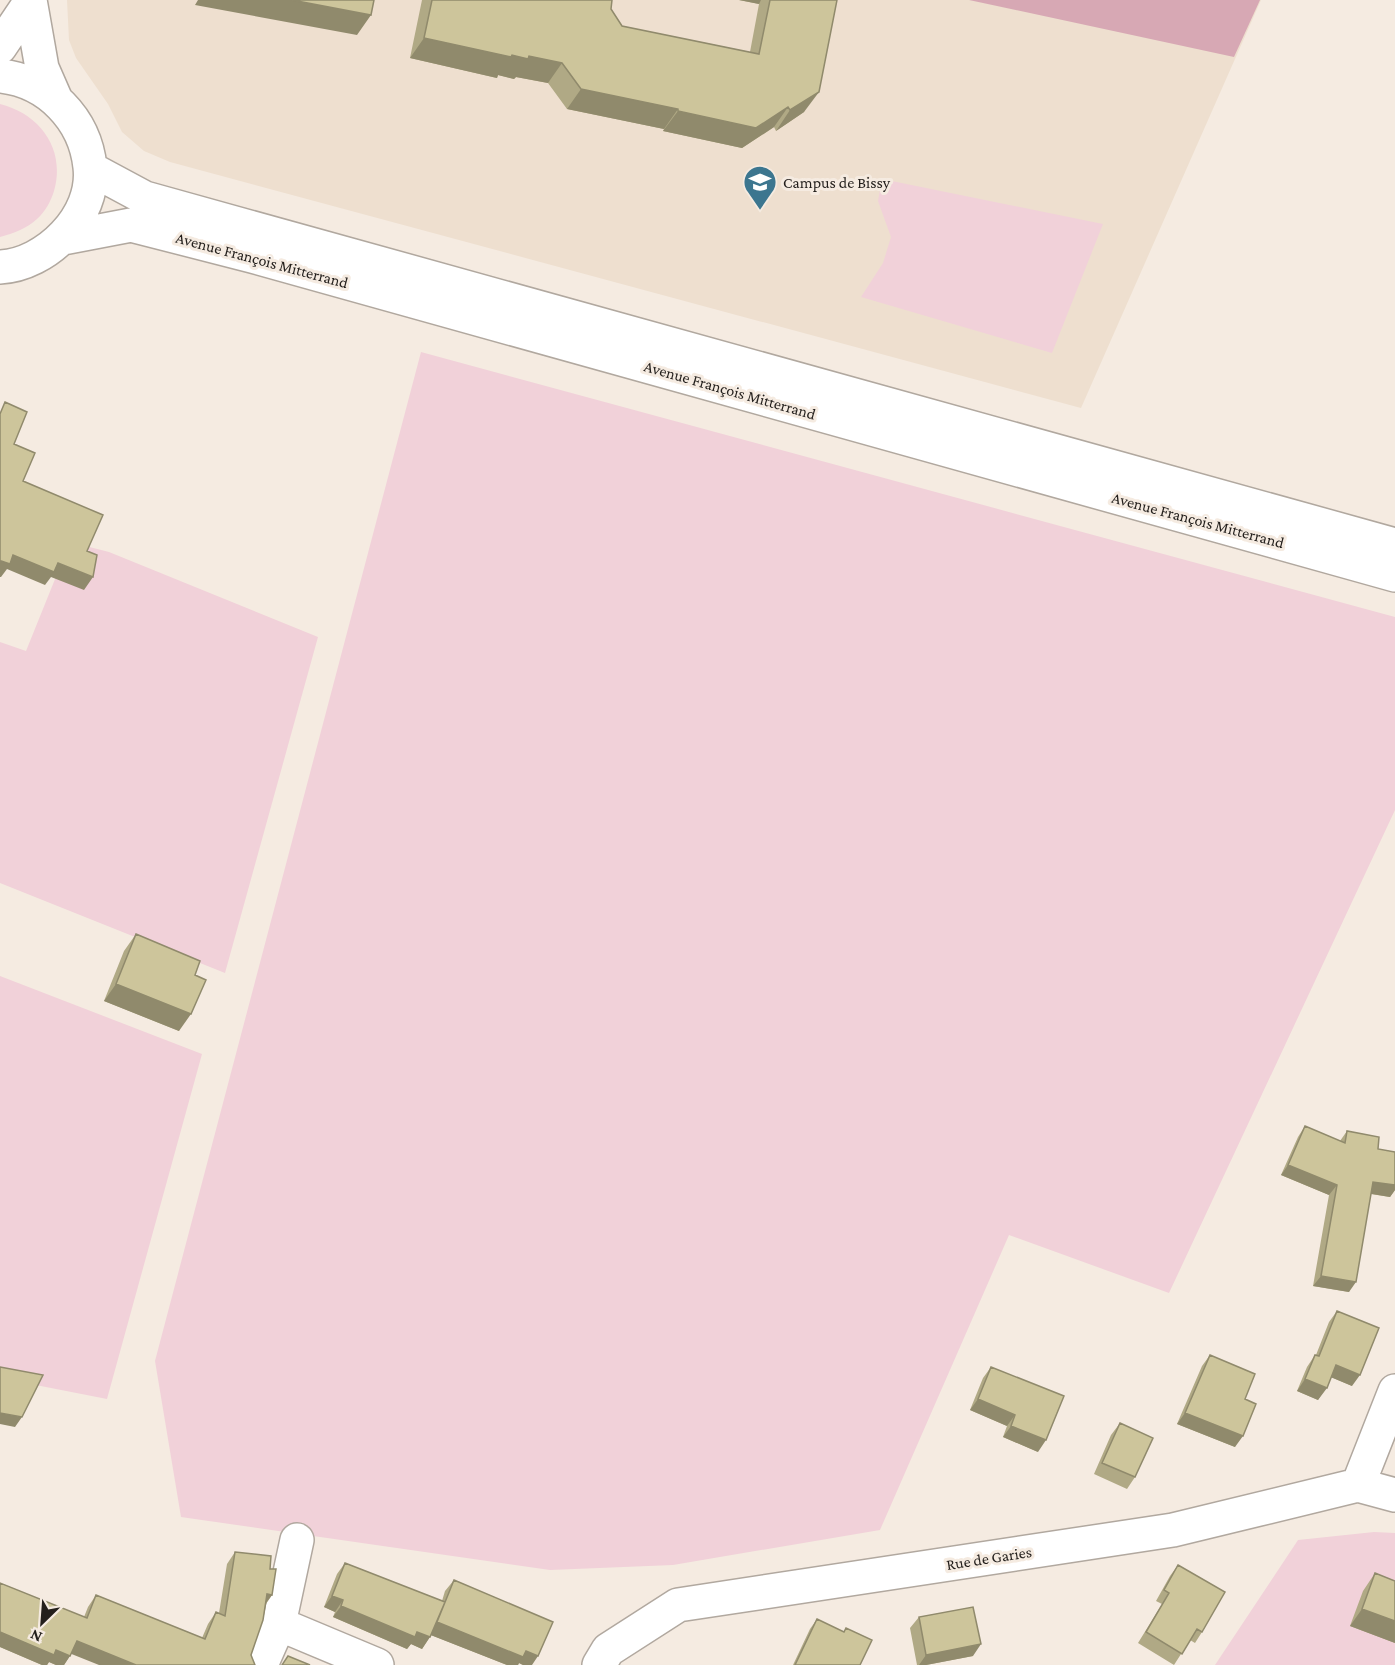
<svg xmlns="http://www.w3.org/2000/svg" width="1395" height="1665" viewBox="0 0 1395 1665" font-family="'Crimson Pro',serif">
  <rect width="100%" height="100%" fill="#f5ebe1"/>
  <path fill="#eedfcf" d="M67 0H1261L1081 408 170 162 144 151 122 132 108 104 76 58 69 40Z"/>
  <path fill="#f1d1d9" d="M0 104C40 114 66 149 54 191 51 201 45 212 37 219 26 229 14 233 0 237Z
    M882 179 1103 224 1052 353 861 297 883 263 891 237 878 201Z
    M421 352 1395 617V810L1169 1293 1009 1235 880 1530 673 1565 550 1570 181 1517 155 1361Z
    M70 542 109 552 318 637 225 973 0 883V642L26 651Z
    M0 976 202 1054 107 1399 0 1378Z
    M1374 1532 1395 1533V1665H1215L1298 1540Z"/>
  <path fill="#d7a8b4" d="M969 0H1260L1234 57Z"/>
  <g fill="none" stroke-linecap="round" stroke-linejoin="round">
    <g stroke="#b1a89f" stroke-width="36">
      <path id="minor" d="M1358 1485 1395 1391
        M279 1624 297 1540
        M261 1665 279 1624 377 1665
        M599 1665 608 1650 678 1605 1173 1530 1358 1485 1395 1495"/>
    </g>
    <g stroke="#b1a89f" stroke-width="36">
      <path id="major" d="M30 0 42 68 56 100
        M0 47 29 4
        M0 76C48 81 85 119 90 167 96 216 46 265 0 267
        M91 169 145 198 1395 545
        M63 238 131 225 252 256 1395 575"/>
    </g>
    <use href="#minor" stroke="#fff" stroke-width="33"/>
    <use href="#major" stroke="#fff" stroke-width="33"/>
  </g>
  <path fill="#b0a985" d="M422 0H612L611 9 622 26 750 52 759 4 739 0H837L804 112 776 131 774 127 742 148 663 131 664 129 567 109 548 83 516 77 514 79 498 75 497 78 410 58Z
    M136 934 195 975 179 1031 104 1001 124 951Z
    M1305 1126 1340 1141 1347 1131 1378 1149 1395 1152V1190L1390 1197 1371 1194 1349 1292 1313 1286 1329 1195 1281 1175 1298 1137Z
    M1337 1311 1352 1386 1331 1377 1318 1400 1297 1391 1307 1367 1315 1355H1316L1329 1322Z
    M1210 1355 1245 1399 1235 1447 1177 1424 1202 1366Z
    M991 1367 1038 1452 1003 1437 1007 1426 970 1410 983 1378Z
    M1120 1423 1135 1477 1127 1489 1094 1474 1111 1435Z
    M235 1552 270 1569 272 1595 266 1604 251 1655 71 1654 64 1665H56L49 1662 47 1665H42L0 1647V1583L84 1617 88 1607 96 1595 202 1638 208 1624 216 1612 219 1613 227 1564Z
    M345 1563 442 1601 445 1591 454 1580 532 1665H523L519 1663 518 1665H507L431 1635 422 1649 411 1644 407 1649 333 1617 335 1612 324 1607 337 1574Z
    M1178 1565 1202 1632 1195 1643 1190 1640 1174 1665 1138 1643 1162 1604 1156 1601 1170 1576Z
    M1375 1573 1395 1581V1643L1350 1626 1363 1591Z
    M919 1617 973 1656 926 1665H917L910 1628Z
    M817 1619 860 1665H793L810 1629Z"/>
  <path fill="#908a6c" d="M198 0H292L371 15 357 35 195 5Z
    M739 0H761L759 4Z
    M424 38 512 55 529 56 562 63 548 83 516 77 514 79 498 75 497 78 410 58Z
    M581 89 678 109 664 129 567 109Z
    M819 92 804 112 776 131 790 110Z
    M788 107 774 127 742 148 663 131 678 111Z
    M13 555 58 563 93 577 84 590 51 577 45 585 7 569 1 577H0V562L1 561Z
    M116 984 191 1014 179 1031 104 1001Z
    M1288 1165 1337 1185 1329 1195 1281 1175Z
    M1373 1182 1395 1185V1190L1390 1197 1366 1193Z
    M1321 1276 1356 1282 1349 1292 1313 1286Z
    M1336 1365 1360 1375 1352 1386 1328 1376Z
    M1305 1379 1327 1388 1318 1400 1297 1391Z
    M978 1399 1015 1415 1007 1426 970 1410Z
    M0 1413 22 1417 15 1427 0 1424Z
    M1185 1413 1243 1436 1235 1447 1177 1424Z
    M1011 1426 1046 1440 1038 1452 1003 1437Z
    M267 1594 272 1595 263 1607Z
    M332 1596 343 1600 335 1612 324 1607Z
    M341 1606 417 1632 430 1637 422 1649 411 1644 407 1649 333 1617Z
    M1362 1609 1395 1621V1643L1350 1626Z
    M437 1622 526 1651 538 1656 532 1665H523L519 1663 518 1665H507L428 1634Z
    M0 1632 56 1650 70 1656 64 1665H56L49 1662 47 1665H42L0 1647Z
    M77 1641 136 1665H99L69 1653Z
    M981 1644 973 1656 926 1665H919L926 1655Z"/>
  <path fill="#cdc59b" stroke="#908a6c" stroke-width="1.5" d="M292 0H374L371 15Z
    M432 0H612L611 9 622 26 759 54 770 0H837L819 92 790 110 788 107 756 128 678 111V109L581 89 562 63 529 56 528 59 512 55 511 57 424 38Z
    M5 402 27 412 14 444 35 453 23 481 103 515 87 551 97 555 93 577 58 563 54 572 13 555 10 564 1 561 0 563V414Z
    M136 934 200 961 195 975 206 980 191 1014 116 984Z
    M1305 1126 1345 1143 1347 1131 1379 1137 1378 1149 1395 1152V1185L1373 1182 1356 1282 1321 1276 1337 1185 1288 1165Z
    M1337 1311 1379 1328 1360 1375 1336 1365 1327 1388 1305 1379 1315 1355 1319 1356Z
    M1210 1355 1255 1374 1245 1399 1256 1404 1243 1436 1185 1413Z
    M0 1367 43 1375 22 1417 0 1413Z
    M991 1367 1064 1396 1046 1440 1011 1426 1015 1415 978 1399Z
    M1120 1423 1153 1438 1135 1477 1102 1463Z
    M235 1552 271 1556 270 1569H276L272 1595 267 1594 263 1620 251 1655 255 1665H136L77 1641 70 1656 56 1650 54 1655 0 1632V1583L87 1618 96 1595 205 1639 216 1612 225 1616Z
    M345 1563 445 1602 430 1637 417 1632 415 1637 341 1606 343 1600 332 1596Z
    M1178 1565 1225 1592 1202 1632 1197 1629 1182 1654 1146 1632 1169 1593 1164 1590Z
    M1375 1573 1395 1581V1621L1362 1609Z
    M454 1580 553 1622 538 1656 526 1651 523 1657 437 1622Z
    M973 1607 981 1644 926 1655 919 1617Z
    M817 1619 844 1632 846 1628 872 1640 860 1665H795Z
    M288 1656 310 1665H282Z"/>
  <defs>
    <g id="university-pin" transform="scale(1.725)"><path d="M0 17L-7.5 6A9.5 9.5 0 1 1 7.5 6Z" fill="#3c768f" stroke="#f5ebe1"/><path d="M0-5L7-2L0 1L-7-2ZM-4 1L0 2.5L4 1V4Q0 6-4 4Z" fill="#fff"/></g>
  </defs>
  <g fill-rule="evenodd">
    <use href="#university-pin" x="760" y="182"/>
  </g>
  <g text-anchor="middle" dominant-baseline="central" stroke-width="6" stroke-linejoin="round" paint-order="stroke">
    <g font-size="16" fill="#231f1c" stroke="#f5ebe1" text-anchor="start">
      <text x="783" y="182">Campus de Bissy</text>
    </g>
    <g font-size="16" fill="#231f1c" stroke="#f5ebe1">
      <text transform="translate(262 260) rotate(15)">Avenue François Mitterrand</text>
      <text transform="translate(730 390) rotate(16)">Avenue François Mitterrand</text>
      <text transform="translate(1198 520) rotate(15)">Avenue François Mitterrand</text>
      <text transform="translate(989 1558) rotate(-9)">Rue de Garies</text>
    </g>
  </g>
  <g transform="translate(42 1623) rotate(205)" stroke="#f5ebe1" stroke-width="4.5" paint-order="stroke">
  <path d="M0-4.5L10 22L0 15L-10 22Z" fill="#231f1c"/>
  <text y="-9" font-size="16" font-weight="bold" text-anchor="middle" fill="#231f1c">N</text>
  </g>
</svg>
